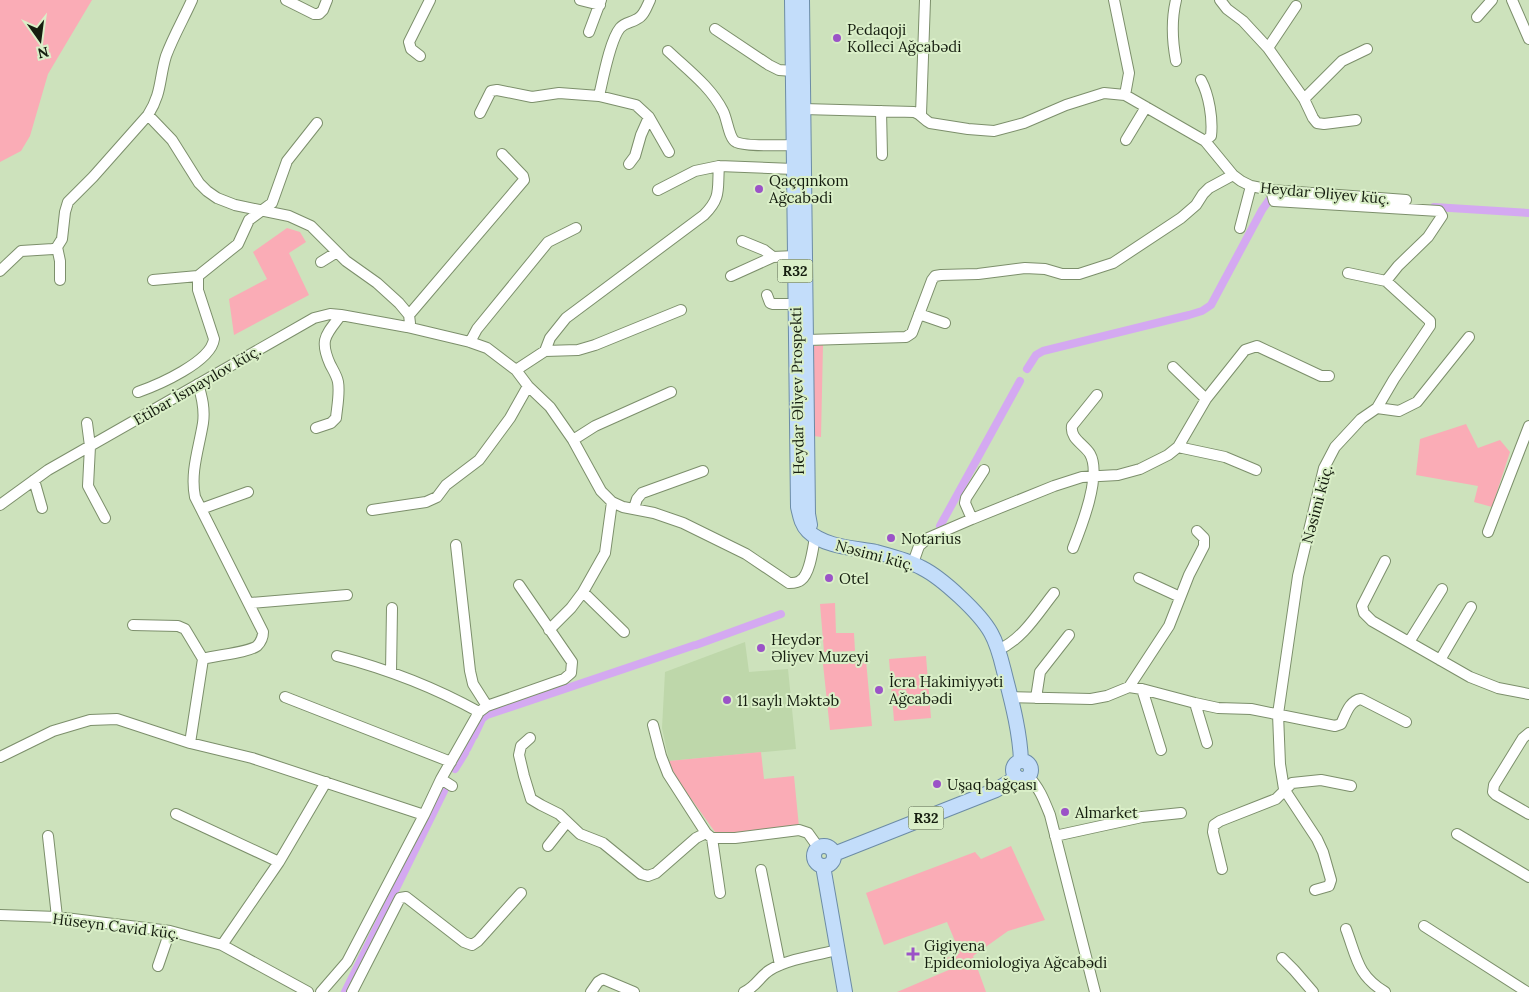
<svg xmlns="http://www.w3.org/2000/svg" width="1529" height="992" viewBox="0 0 1529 992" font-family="Lora,serif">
  <rect width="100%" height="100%" fill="#cde2bc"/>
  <path fill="#bed7aa" d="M745 642 749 672 788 669 796 749 669 761 662 728 665 672Z"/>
  <path fill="#faacb6" d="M0 0H92L48 74 30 136 21 151 0 162Z
    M287 228 300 232 306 242 289 253 309 295 234 335 229 299 267 279 253 252Z
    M823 345 821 437 814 436 813 346Z
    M1466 424 1478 448 1500 440 1510 452 1492 507 1474 502 1478 486 1416 475 1420 439Z
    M835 603 836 633H854L855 651 824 652 820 604Z
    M926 656 931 718 894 721 889 659Z
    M866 660 872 726 830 730 823 664Z
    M761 752 764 779 794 776 799 827 720 835 715 832 674 775 669 761Z
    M1011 846 1045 920 1008 931 973 956 986 992H897L951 969 947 958 960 953 947 922 884 945 866 893 975 852 981 859Z"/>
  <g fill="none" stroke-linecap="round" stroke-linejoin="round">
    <path stroke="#d4a9f1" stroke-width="8" d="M1434 207 1529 213
      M1027 369 1036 355 1043 351 1189 315 1202 311 1211 305 1262 210 1269 200
      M940 526 1020 381
      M696 645 781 614
      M474 736 482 719 487 715 695 645
      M467 749 472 739
      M455 769 465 753
      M345 992 446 787"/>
    <g stroke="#7c8f6b" stroke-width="12">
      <path id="minor" d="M286 0 314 14H319L323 10 327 0
        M580 0 600 5
        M1114 0 1129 73 1125 95
        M1176 0C1171 21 1172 40 1176 61
        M1220 0 1227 9 1243 21 1268 48 1304 99 1313 118 1317 123 1324 124 1356 120
        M1512 0 1529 39
        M1477 17 1492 0
        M715 29 769 65 779 70 793 71
        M589 32 601 0
        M1268 48 1296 6
        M668 51C688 70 711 87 723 111 727 118 729 139 736 142 746 147 781 145 794 145
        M420 56 411 49 409 42 430 0
        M1201 80C1209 95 1213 119 1211 136L1205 141
        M599 96C603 79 610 40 620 28 625 22 631 23 637 19 644 16 647 6 650 0
        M1304 99 1342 61 1367 49
        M803 109 914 112C921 114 923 119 930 123L968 129 994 131 1024 123 1066 105 1104 93 1125 95 1205 141 1233 175 1241 181 1251 186 1271 190 1406 200
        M881 111 882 155
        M480 113 491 91 497 90 532 97 559 93 599 96 636 105 649 117 669 152
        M921 114 925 0
        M148 115 172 140 199 183 207 191 217 198 235 205 289 216 311 226 346 261 377 283 399 303 409 315 410 323 407 327
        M1126 140 1146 107
        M629 164 635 156 641 135 649 117
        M658 190 695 171 719 166 794 169
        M1271 190 1274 201 1439 211 1442 216 1428 237 1398 266 1386 281 1348 273
        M1240 228 1251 186
        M742 241 764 250 773 257
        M57 247 60 261V280
        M321 262 337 252
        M0 271 21 251 53 249 57 247 62 239 65 212 68 202 93 177 148 115C162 93 159 79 166 56 173 37 184 18 192 0
        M731 276 773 257 795 256
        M153 280 198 276
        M767 295 770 303 773 304H796
        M919 314 945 323
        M409 315 524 180 523 176 502 154
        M807 340 906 337 912 333 932 280 935 276 941 275 978 274 1025 268 1045 269 1062 274H1079L1113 263 1181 218 1196 205 1203 194 1209 188 1233 175
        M470 342 477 329 548 242 576 228
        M545 351 550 338 566 318 704 215C722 197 717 189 719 166
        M1173 367 1206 399
        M516 370 545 351 578 350 595 345 681 310
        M138 392C158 385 211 362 214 339L198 290V276L238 244 249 220 272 203 287 161 317 123
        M1377 408 1394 379 1430 326V321L1386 281
        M87 423 90 446 88 486 105 518
        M316 428 331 423 336 418C337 407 340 393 338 382 337 376 333 370 330 364 319 339 326 335 341 315
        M573 440 595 426 671 392
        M1178 447 1225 457 1256 470
        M34 480 42 508
        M0 505 48 470 314 318 330 314 341 315 407 327 470 342 487 348 516 370 528 386 550 407 573 440 601 491 612 502 623 507 654 513 683 523 746 554 789 583C793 583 798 583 801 580 810 574 813 548 815 537
        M634 508 637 499 642 493 703 471
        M201 509 248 492
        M372 510 426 502 437 497 446 485 479 460 510 418 528 386
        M972 519 965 503 966 498 984 470
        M1488 532 1529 426
        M456 545 470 671 473 684 487 706
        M1073 548C1081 528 1102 475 1090 454 1084 444 1070 439 1072 426L1097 395
        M1385 561 1362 606 1364 613 1372 621 1470 677 1498 688 1529 694
        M913 563 919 546 928 538 972 519 1054 486 1082 477 1118 475 1140 469 1168 455 1178 447 1206 399 1245 350 1257 346 1321 376H1329
        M1139 578 1180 597
        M583 592 624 632
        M250 603 347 595
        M133 625 178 626 185 629 203 659
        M549 630 571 608 583 592 605 553 612 502
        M1409 642 1442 589
        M998 650C1023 639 1038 613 1054 593
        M337 656C387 669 434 687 479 712
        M1440 660 1471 607
        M391 672 392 608
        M1129 687 1169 626 1189 575 1204 546V538L1197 531
        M1142 689 1161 750
        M285 697 451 762
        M1010 697 1091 699 1107 696 1129 687 1142 689 1195 703 1218 708 1251 709 1335 726 1341 724C1346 714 1349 701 1361 699L1406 722
        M1036 698 1040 672 1069 635
        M1195 703 1207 743
        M653 725 661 756 668 774 706 833 712 838H735L799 830 808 833 818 847
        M1529 733 1523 738 1494 785 1493 792 1496 795 1529 814
        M530 738 521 746 519 755 524 776 531 799 541 805 559 814 580 834 603 843 641 874 648 876 656 873 696 838 706 833
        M190 743 203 659C216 655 247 653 257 646 261 642 263 637 263 632L195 497C190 472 199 448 203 423 205 409 202 397 198 384
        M0 757 53 731 90 720 117 719 190 743 252 758 424 815 441 779 479 712 487 706 564 679 571 673 572 662 519 585
        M1028 776C1039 787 1044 800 1050 815L1095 992
        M441 779 452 786
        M176 814 279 862
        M1457 834 1529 877
        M48 836 57 917
        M1055 836 1142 817 1181 813
        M712 838 720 893
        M548 846 567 822
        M1222 869 1213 832 1214 825 1220 821 1276 799 1292 783 1321 780 1351 786
        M761 870 780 965
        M1315 890 1329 886 1331 880 1323 852 1317 839 1284 789 1280 764 1278 714 1298 576 1324 468 1335 447 1361 419 1377 408 1399 411 1417 402 1469 337
        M0 915 57 917 170 931 222 945 308 992
        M1424 926 1527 992
        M1346 929C1357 958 1357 975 1385 992
        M222 945 279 862 326 782
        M1282 958 1294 970 1313 992
        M158 966 170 931
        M321 992 347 962 424 815
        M352 992 400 898 406 897 464 942 472 945 478 941 521 893
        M591 992 598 982 603 979 634 992
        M744 992C756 987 760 976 770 970 788 959 817 955 837 950"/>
    </g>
    <g stroke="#6c8ca6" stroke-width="16">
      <path id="major" d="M792 0 798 507C800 515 801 524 808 531 824 547 855 548 876 552 891 556 908 560 922 568 942 578 980 613 991 633 999 647 1002 664 1006 679 1013 706 1020 734 1021 761
        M802 0 808 514 810 525
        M1013 770a9 9 0 1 1 18 0a9 9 0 1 1-18 0Z
        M814 856a10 10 0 1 1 20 0a10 10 0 1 1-20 0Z
        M834 854 996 790 1017 777
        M823 866 845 992"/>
    </g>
    <use href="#minor" stroke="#fff" stroke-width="10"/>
    <use href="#major" stroke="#c3ddfa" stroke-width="14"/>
  </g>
  <g fill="#9b53c7" stroke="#daefc8" stroke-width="2">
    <circle cx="837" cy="38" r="5"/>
    <circle cx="759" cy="189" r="5"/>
    <circle cx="891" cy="538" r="5"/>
    <circle cx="829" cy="578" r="5"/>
    <circle cx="761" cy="648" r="5"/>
    <circle cx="879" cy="690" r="5"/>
    <circle cx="727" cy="700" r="5"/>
    <circle cx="937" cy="784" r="5"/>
    <circle cx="1065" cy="812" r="5"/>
    <path d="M910.5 946.5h5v5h5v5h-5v5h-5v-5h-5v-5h5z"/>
  </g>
  <g text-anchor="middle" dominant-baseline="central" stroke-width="4" stroke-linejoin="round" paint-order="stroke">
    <g fill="#daefc8" stroke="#505c46" stroke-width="1">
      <rect x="777.5" y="259.5" width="35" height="23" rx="4"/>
      <rect x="908.5" y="806.5" width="35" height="23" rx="4"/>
    </g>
    <g font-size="14" font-weight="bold" fill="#151d0f">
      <text x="795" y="271">R32</text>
      <text x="926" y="818">R32</text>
    </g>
    <g font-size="15" fill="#151d0f" stroke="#daefc8" text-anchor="start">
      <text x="847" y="29">Pedaqoji<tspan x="847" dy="17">Kolleci Ağcabədi</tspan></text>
      <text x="769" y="180">Qaçqınkom<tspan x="769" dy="17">Ağcabədi</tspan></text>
      <text x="901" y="538">Notarius</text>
      <text x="839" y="578">Otel</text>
      <text x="771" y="639">Heydər<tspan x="771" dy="17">Əliyev Muzeyi</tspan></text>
      <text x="889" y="681">İcra Hakimiyyəti<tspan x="889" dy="17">Ağcabədi</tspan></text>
      <text x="737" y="700">11 saylı Məktəb</text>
      <text x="947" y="784">Uşaq bağçası</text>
      <text x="1075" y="812">Almarket</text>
      <text x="924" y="945">Gigiyena<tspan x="924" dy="17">Epideomiologiya Ağcabədi</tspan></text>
    </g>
    <g font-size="15" fill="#151d0f" stroke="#daefc8">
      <text transform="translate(1325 193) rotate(5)">Heydar Əliyev küç.</text>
      <text transform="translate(197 385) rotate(-30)">Etibar İsmayılov küç.</text>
      <text transform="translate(797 391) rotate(-91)">Heydar Əliyev Prospekti</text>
      <text transform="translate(1317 504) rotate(-75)">Nəsimi küç.</text>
      <text transform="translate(875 555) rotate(15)">Nəsimi küç.</text>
      <text transform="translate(116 926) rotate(7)">Hüseyn Cavid küç.</text>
    </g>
  </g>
  <g transform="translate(40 40) rotate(166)" stroke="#daefc8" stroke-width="4" paint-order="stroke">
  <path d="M0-4L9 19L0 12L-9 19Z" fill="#151d0f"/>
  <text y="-8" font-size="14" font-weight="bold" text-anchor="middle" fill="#151d0f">N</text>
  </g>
</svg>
